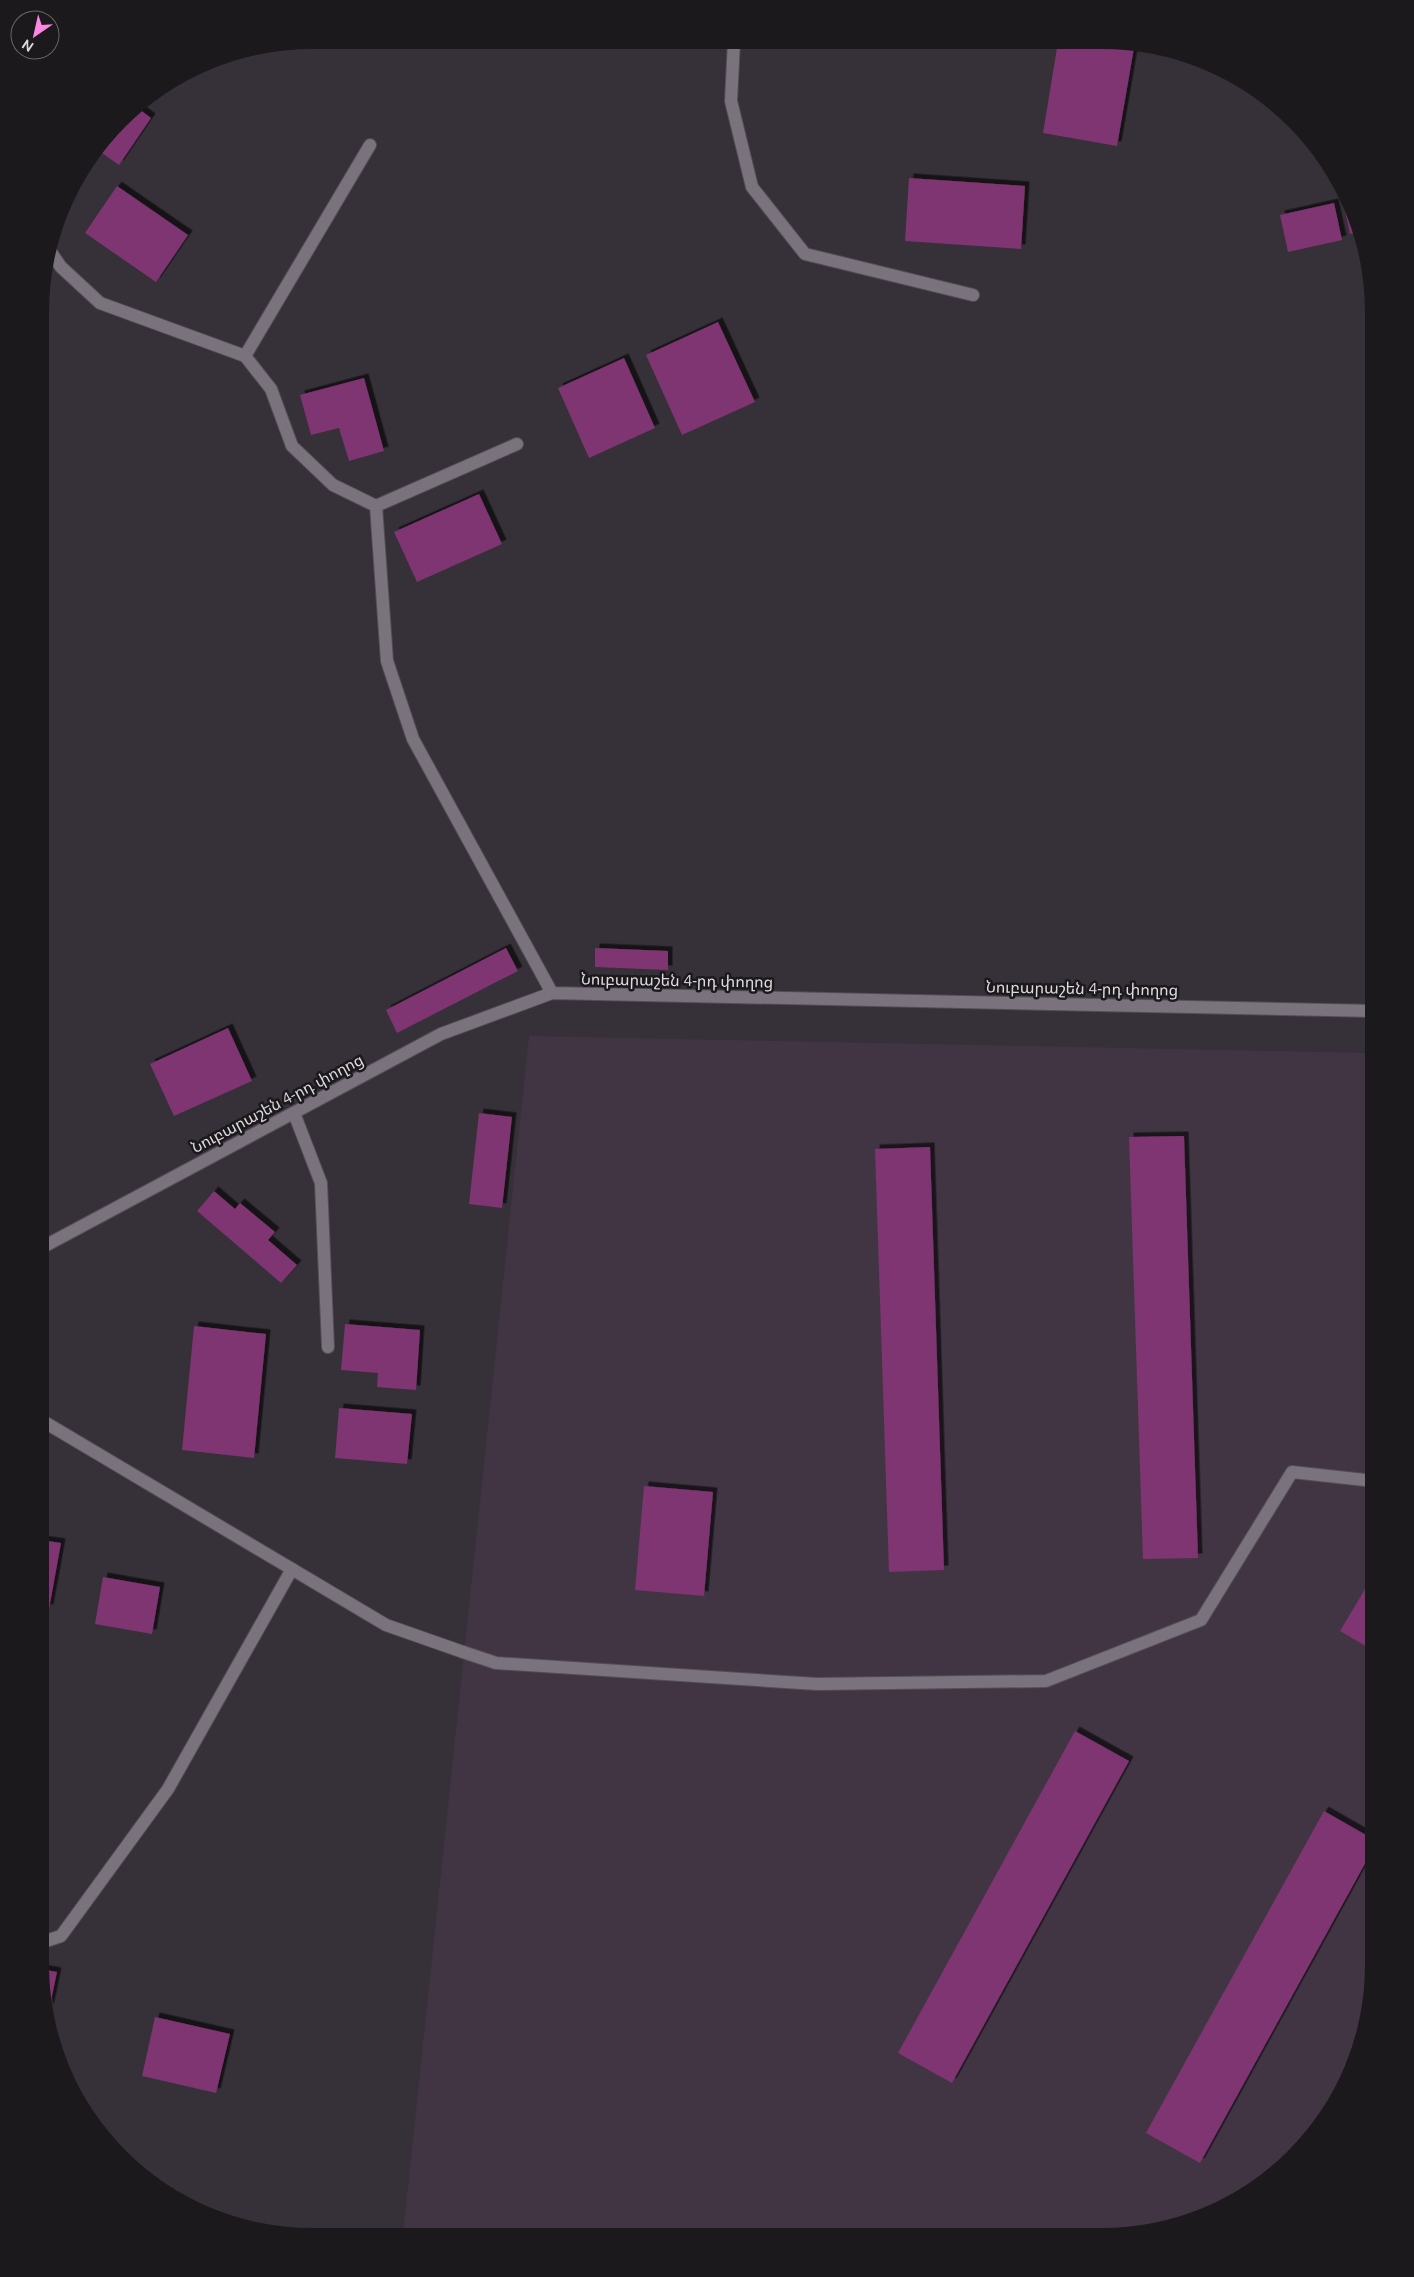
<svg xmlns="http://www.w3.org/2000/svg" width="1414" height="2277" viewBox="0 0 1414 2277" font-family="Ubuntu,'Noto Sans Armenian',sans-serif">
  <defs>
    <filter id="shadow"><feDropShadow dx="4.5" dy="-4.5" stdDeviation="0" flood-color="#0009"/></filter>
  </defs>
  <rect width="100%" height="100%" fill="#363038"/>
  <path fill="#413544" d="M529 1036 1374 1053 1373 1983 1353 2069 1318 2130 1267 2181 1206 2216 1102 2237 403 2235Z"/>
  <path fill="#7e3472" filter="url(#shadow)" d="M1058 42H1135L1117 146 1043 133Z
    M135 106 151 118 119 165 99 151Z
    M909 178 1025 186 1021 249 905 241Z
    M117 186 188 235 156 282 85 233Z
    M1346 196 1353 208 1358 232 1350 234 1342 197Z
    M1334 203 1342 240 1288 252 1280 215Z
    M718 322 755 402 682 435 646 355Z
    M624 358 655 428 589 458 558 388Z
    M364 378 384 451 349 461 339 428 311 435 300 395Z
    M479 494 502 544 417 582 394 532Z
    M506 948 518 971 397 1033 386 1010Z
    M595 948 668 951V970L595 967Z
    M228 1028 252 1081 174 1116 150 1064Z
    M479 1113 512 1117 502 1208 469 1204Z
    M1184 1136 1198 1558 1143 1559 1129 1137Z
    M930 1147 944 1570 889 1572 875 1149Z
    M214 1191 235 1209 240 1203 275 1232 268 1240 297 1265 281 1283 197 1211Z
    M345 1324 420 1330 416 1390 377 1387 378 1373 341 1370Z
    M194 1326 266 1334 254 1458 182 1450Z
    M339 1408 412 1414 407 1464 335 1458Z
    M644 1486 713 1492 704 1596 635 1590Z
    M41 1540 61 1543 49 1609 40 1607Z
    M1374 1574V1651L1340 1631Z
    M103 1577 160 1587 152 1634 95 1624Z
    M1075 1731 1129 1761 952 2083 898 2053Z
    M1324 1811 1373 1839V1849L1200 2163 1146 2133Z
    M41 1969 57 1972 49 2010Z
    M155 2017 230 2034 216 2093 142 2076Z"/>
  <g fill="none" stroke-linecap="round" stroke-linejoin="round">
    <g stroke="#534e55" stroke-width="14">
      <path id="service" d="M734 41 731 101 752 187 805 254 973 295
        M463 1652 496 1663 817 1684 1046 1681 1201 1620 1292 1472 1374 1481
        M40 1943 61 1936 168 1789 292 1569"/>
    </g>
    <g stroke="#534e55" stroke-width="14">
      <path id="minor" d="M50 251 61 267 100 303 245 356 271 389 292 446 333 485 376 506 517 444
        M245 356 370 145
        M376 506 387 661 413 739 552 993
        M294 1113 321 1183 328 1347
        M41 1248 441 1034 552 993 1374 1011
        M41 1420 386 1625 463 1652"/>
    </g>
    <use href="#service" stroke="#7a737d" stroke-width="12"/>
    <use href="#minor" stroke="#7a737d" stroke-width="12"/>
  </g>
  <g text-anchor="middle" dominant-baseline="central" stroke-width="5" stroke-linejoin="round" paint-order="stroke">
    <g font-size="16" fill="#ddd9de" stroke="#1c191d">
      <text transform="translate(677 980) rotate(1)">Նուբարաշեն 4-րդ փողոց</text>
      <text transform="translate(1082 988) rotate(1)">Նուբարաշեն 4-րդ փողոց</text>
      <text transform="translate(277 1103) rotate(-28)">Նուբարաշեն 4-րդ փողոց</text>
    </g>
  </g>
  <path d="M0 0H1414V2277H0ZM312 49H1102A263 263 0 0 1 1365 312V1965A263 263 0 0 1 1102 2228H312A263 263 0 0 1 49 1965V312A263 263 0 0 1 312 49Z" fill="#1c191d" fill-rule="evenodd"/>
  <g transform="translate(35 35) rotate(214)"><circle r="24" fill="#1c191d" stroke="#69666a"/>
  <path d="M0-4L9 19L0 12L-9 19Z" fill="#fc86e3"/>
  <text y="-8" font-size="14" font-weight="bold" text-anchor="middle" fill="#ddd9de">N</text>
  </g>
</svg>
